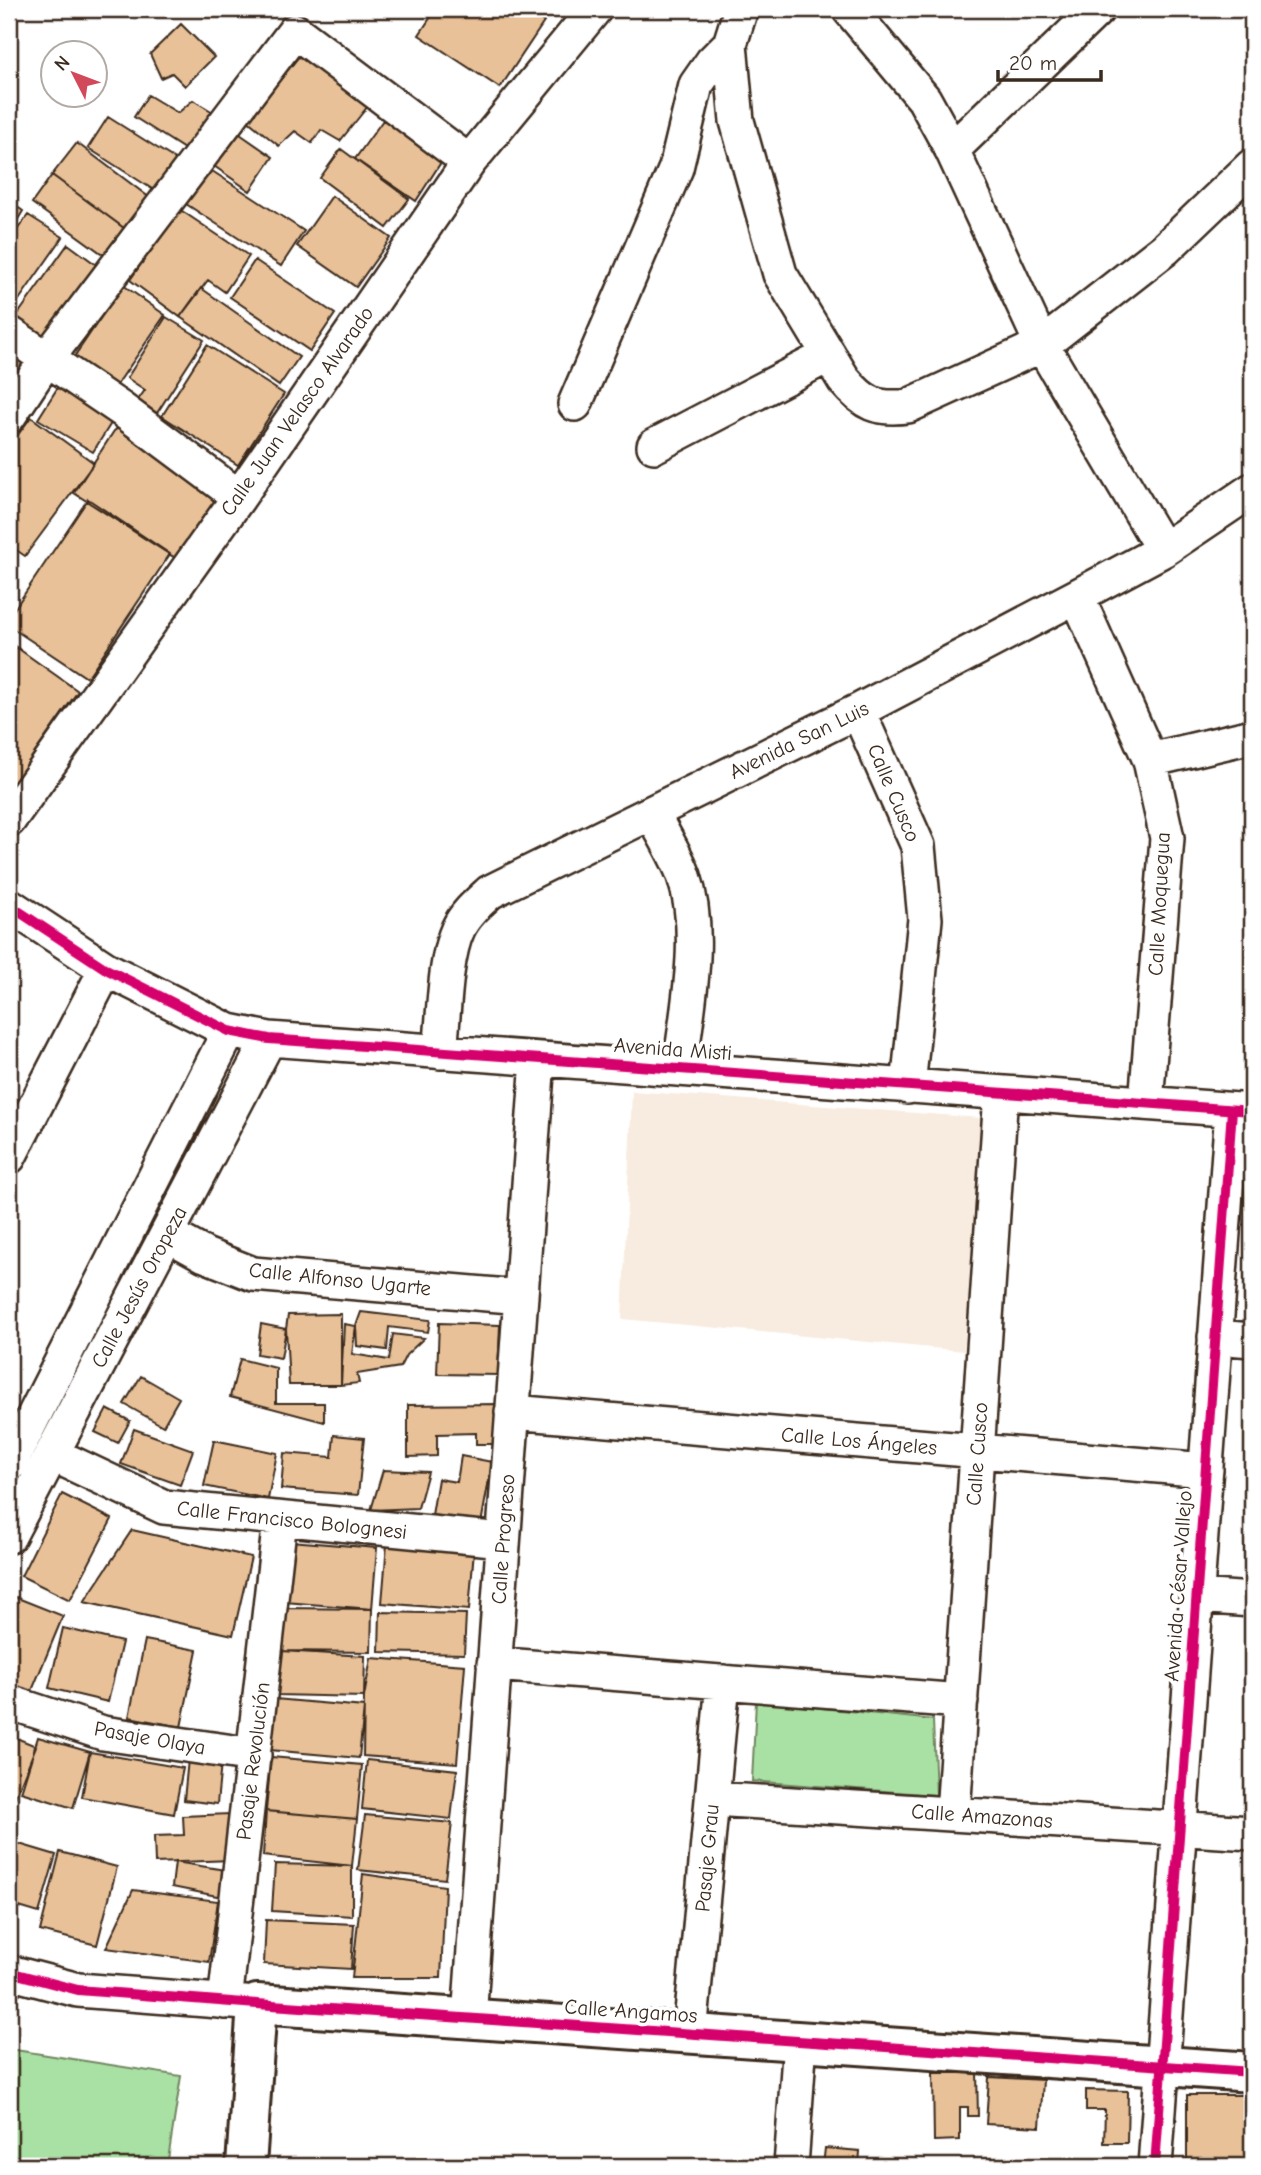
<svg xmlns="http://www.w3.org/2000/svg" width="1261" height="2175" viewBox="0 0 1261 2175" font-family="'Comic Neue',sans-serif">
  <rect width="100%" height="100%" fill="#fff"/>
  <filter id="ink" filterUnits="userSpaceOnUse"><feTurbulence type="fractalNoise" baseFrequency=".0143" numOctaves="2"/><feDisplacementMap in="SourceGraphic" scale="14" xChannelSelector="R" yChannelSelector="G"/><feConvolveMatrix kernelMatrix="1 2 1 2 8 2 1 2 1" color-interpolation-filters="sRGB"/></filter>
  <g filter="url(#ink)">
    <path fill="#f8ece0" d="M632 1091 982 1118 964 1351 622 1319Z"/>
    <path fill="#a9e1a4" stroke="#728661" stroke-width="2" d="M756 1701 933 1720 936 1795 752 1781Z
      M9 2049 181 2076 167 2166H9Z"/>
    <path fill="#e8c198" stroke="#3b2a1e" stroke-width="2" d="M436 9H524L544 22 500 88 419 35Z
      M181 24 214 57 185 86 172 73 161 78 150 54Z
      M300 55 368 106 340 141 321 130 312 143 295 131 279 146 247 120Z
      M148 95 178 113 193 100 213 112 189 152 134 117Z
      M108 117 181 163 160 194 88 148Z
      M383 120 445 156 416 201 355 159Z
      M237 132 273 157 250 191 214 166Z
      M77 143 150 198 128 231 52 175Z
      M341 149 409 199 387 228 320 178Z
      M206 167 304 231 281 266 183 202Z
      M52 175 128 231 108 258 32 203Z
      M332 196 391 238 356 287 297 246Z
      M9 201 23 211 9 234Z
      M179 209 249 256 225 292 208 280 180 317 130 280Z
      M28 215 63 237 14 307 9 304V241Z
      M68 244 102 269 50 341 16 317Z
      M255 260 335 314 310 351 230 297Z
      M123 285 165 315 114 389 72 360Z
      M201 288 299 357 279 386 180 317Z
      M166 317 204 340 157 413 138 400 145 390 127 378Z
      M207 345 284 394 238 465 162 416Z
      M9 351 32 367 24 380 9 371Z
      M63 379 118 412 93 452 38 419Z
      M31 417 94 463 25 556 9 545V447Z
      M123 425 225 491 180 561 74 493 114 431Z
      M88 499 170 554 87 678 9 626V617Z
      M9 642 78 691 9 790Z
      M361 1312 430 1320 428 1332 389 1327 387 1350 357 1346 356 1326Z
      M341 1314V1385H289L286 1329 288 1315Z
      M439 1323 500 1325 498 1375 437 1374Z
      M261 1324 286 1329 281 1358 257 1354Z
      M344 1324 356 1326 352 1354 389 1360 393 1334 424 1338 406 1355 400 1367 357 1374 359 1383 341 1385Z
      M240 1359 276 1368V1403H324V1422L230 1397Z
      M141 1376 179 1398 163 1426 124 1404Z
      M498 1404V1444H476V1433L437 1434V1456L408 1457V1405Z
      M107 1409 130 1421 118 1443 95 1432Z
      M134 1429 193 1450 180 1485 121 1464Z
      M334 1435 364 1438 358 1495 281 1489 284 1453 332 1457Z
      M214 1440 277 1453 268 1499 204 1486Z
      M461 1456 492 1462 481 1524 432 1515 438 1479 457 1482Z
      M383 1470 428 1472 418 1508 371 1510Z
      M62 1494 112 1519 70 1600 21 1576Z
      M132 1530 251 1557 233 1635 84 1602Z
      M290 1541 377 1548 372 1609 285 1602Z
      M387 1544 474 1550 469 1610 382 1603Z
      M10 1595 63 1616 31 1693 9 1685Z
      M282 1608 372 1609 371 1652 281 1651Z
      M380 1612 466 1614 464 1654 379 1652Z
      M63 1628 122 1642 108 1702 49 1688Z
      M145 1640 197 1650 181 1727 129 1717Z
      M281 1651 365 1656 364 1697 277 1695Z
      M371 1658 465 1665 457 1763 363 1756 364 1697Z
      M275 1699 364 1707 359 1758 270 1750Z
      M9 1735 36 1746 9 1813Z
      M38 1737 90 1752 73 1808 21 1792Z
      M90 1752 183 1768 174 1814 82 1797Z
      M271 1757 362 1765 357 1819 266 1811Z
      M188 1759 221 1763 217 1804 184 1800Z
      M367 1760 457 1770 451 1819 362 1809Z
      M266 1811 357 1819 352 1866 263 1856Z
      M230 1814 231 1860 155 1863 154 1836 184 1835 183 1816Z
      M365 1815 452 1823 445 1879 358 1870Z
      M9 1841 56 1855 39 1913 9 1904Z
      M60 1852 117 1867 97 1945 40 1931Z
      M175 1862 226 1870 222 1897 172 1887Z
      M275 1864 352 1866V1916L272 1911Z
      M363 1874 445 1886 441 1978H352Z
      M133 1890 218 1901 209 1962 106 1948Z
      M266 1920 354 1924 351 1969 264 1964Z
      M933 2073H977L978 2116H968V2107H960V2140L934 2141Z
      M989 2077 1043 2080 1040 2127 986 2124Z
      M1086 2090 1128 2091 1127 2143H1104L1105 2110H1086Z
      M1187 2095H1249L1248 2164H1187Z
      M825 2148 860 2151 859 2166H823Z"/>
    <g fill="none" stroke-linecap="round" stroke-linejoin="round">
      <g stroke="#3b2a1e" stroke-width="38">
        <path id="street" d="M741 9 730 44 737 121 780 274 844 380C864 404 877 410 908 406L1042 345 1165 249 1252 166
          M849 9 924 99 952 150 1042 345 1163 550
          M952 150 1098 9
          M9 333 121 409 239 497
          M575 404 676 168 696 85 712 62 730 44
          M9 416 46 360 295 31 469 162
          M654 446 829 355
          M1077 596 1150 760 1167 838 1146 1103
          M858 711 918 846 925 919 908 1087
          M1150 760 1252 736
          M652 813C662 833 676 854 684 876 704 936 687 1007 680 1069
          M9 820 239 497 469 162 595 9
          M9 905 106 969 229 1031 269 1039 1252 1111
          M440 1052C444 1018 444 959 458 929 465 914 478 903 490 892L858 711 1077 596 1163 550 1252 490
          M9 1157 106 969
          M167 1234 205 1255 253 1274 521 1297
          M1215 1337 1252 1340
          M512 1412 1206 1470
          M52 1454 164 1507 503 1540
          M9 1465 229 1031
          M9 1536 269 1039
          M1197 1596 1252 1600
          M494 1664 961 1701
          M9 1702 103 1733 254 1755
          M712 1799 1252 1833
          M953 1814 1001 1093
          M9 1972 78 1990 245 2003
          M225 2002 280 1520
          M469 2019 538 1059
          M690 2034 723 1682
          M791 2166 800 2041
          M1155 2166 1232 1110"/>
      </g>
      <g stroke="#3b2a1e" stroke-width="44">
        <path id="secondary" d="M246 2166 257 2004 1252 2072"/>
      </g>
      <use href="#street" stroke="#fff" stroke-width="33"/>
      <use href="#secondary" stroke="#fff" stroke-width="38"/>
      <g stroke="#fff" stroke-width="15">
        <path id="cycleway" d="M9 905 106 969 229 1031 269 1039 1252 1111
          M9 1972 78 1990 257 2004 1252 2072
          M1155 2166 1232 1110"/>
      </g>
      <use href="#cycleway" stroke="#d6006c" stroke-width="10"/>
    </g>
  </g>
  <g text-anchor="middle" dominant-baseline="central" stroke-width="7" stroke-linejoin="round" paint-order="stroke">
    <g font-size="21" fill="#3b2a1e" stroke="#fff">
      <text transform="translate(297 411) rotate(-55)">Calle Juan Velasco Alvarado</text>
      <text transform="translate(799 740) rotate(-26)">Avenida San Luis</text>
      <text transform="translate(894 793) rotate(67)">Calle Cusco</text>
      <text transform="translate(1159 904) rotate(-87)">Calle Moquegua</text>
      <text transform="translate(673 1049) rotate(4)">Avenida Misti</text>
      <text transform="translate(340 1279) rotate(6)">Calle Alfonso Ugarte</text>
      <text transform="translate(139 1287) rotate(-62)">Calle Jesús Oropeza</text>
      <text transform="translate(859 1441) rotate(5)">Calle Los Ángeles</text>
      <text transform="translate(977 1454) rotate(-86)">Calle Cusco</text>
      <text transform="translate(292 1520) rotate(6)">Calle Francisco Bolognesi</text>
      <text transform="translate(503 1539) rotate(-86)">Calle Progreso</text>
      <text transform="translate(1178 1586) rotate(-86)">Avenida César Vallejo</text>
      <text transform="translate(150 1738) rotate(10)">Pasaje Olaya</text>
      <text transform="translate(253 1761) rotate(-83)">Pasaje Revolución</text>
      <text transform="translate(982 1816) rotate(4)">Calle Amazonas</text>
      <text transform="translate(707 1858) rotate(-85)">Pasaje Grau</text>
      <text transform="translate(631 2011) rotate(4)">Calle Angamos</text>
    </g>
  </g>
  <rect width="1261" height="2175" fill="none" stroke="#fff" stroke-width="35"/>
  <rect x="18" y="18" width="1226" height="2140" fill="none" stroke="#3b2a1e" stroke-width="2.5" filter="url(#ink)"/>
  <g transform="translate(74 74) rotate(312)"><circle r="33" fill="#ffffff" stroke="#b1aaa5" stroke-width="2"/>
  <path d="M0-5L12 26L0 18L-12 26Z" fill="#d1495b"/>
  <text y="-10" font-size="19" font-weight="bold" text-anchor="middle" fill="#3b2a1e">N</text>
  </g>
  <path d="M998 70v10h103v-10" fill="none" stroke="#3b2a1e" stroke-width="3.5"/>
  <text x="1009" y="70" font-size="21" fill="#3b2a1e" stroke="#ffffff" stroke-width="5" paint-order="stroke">20 m</text>
</svg>
